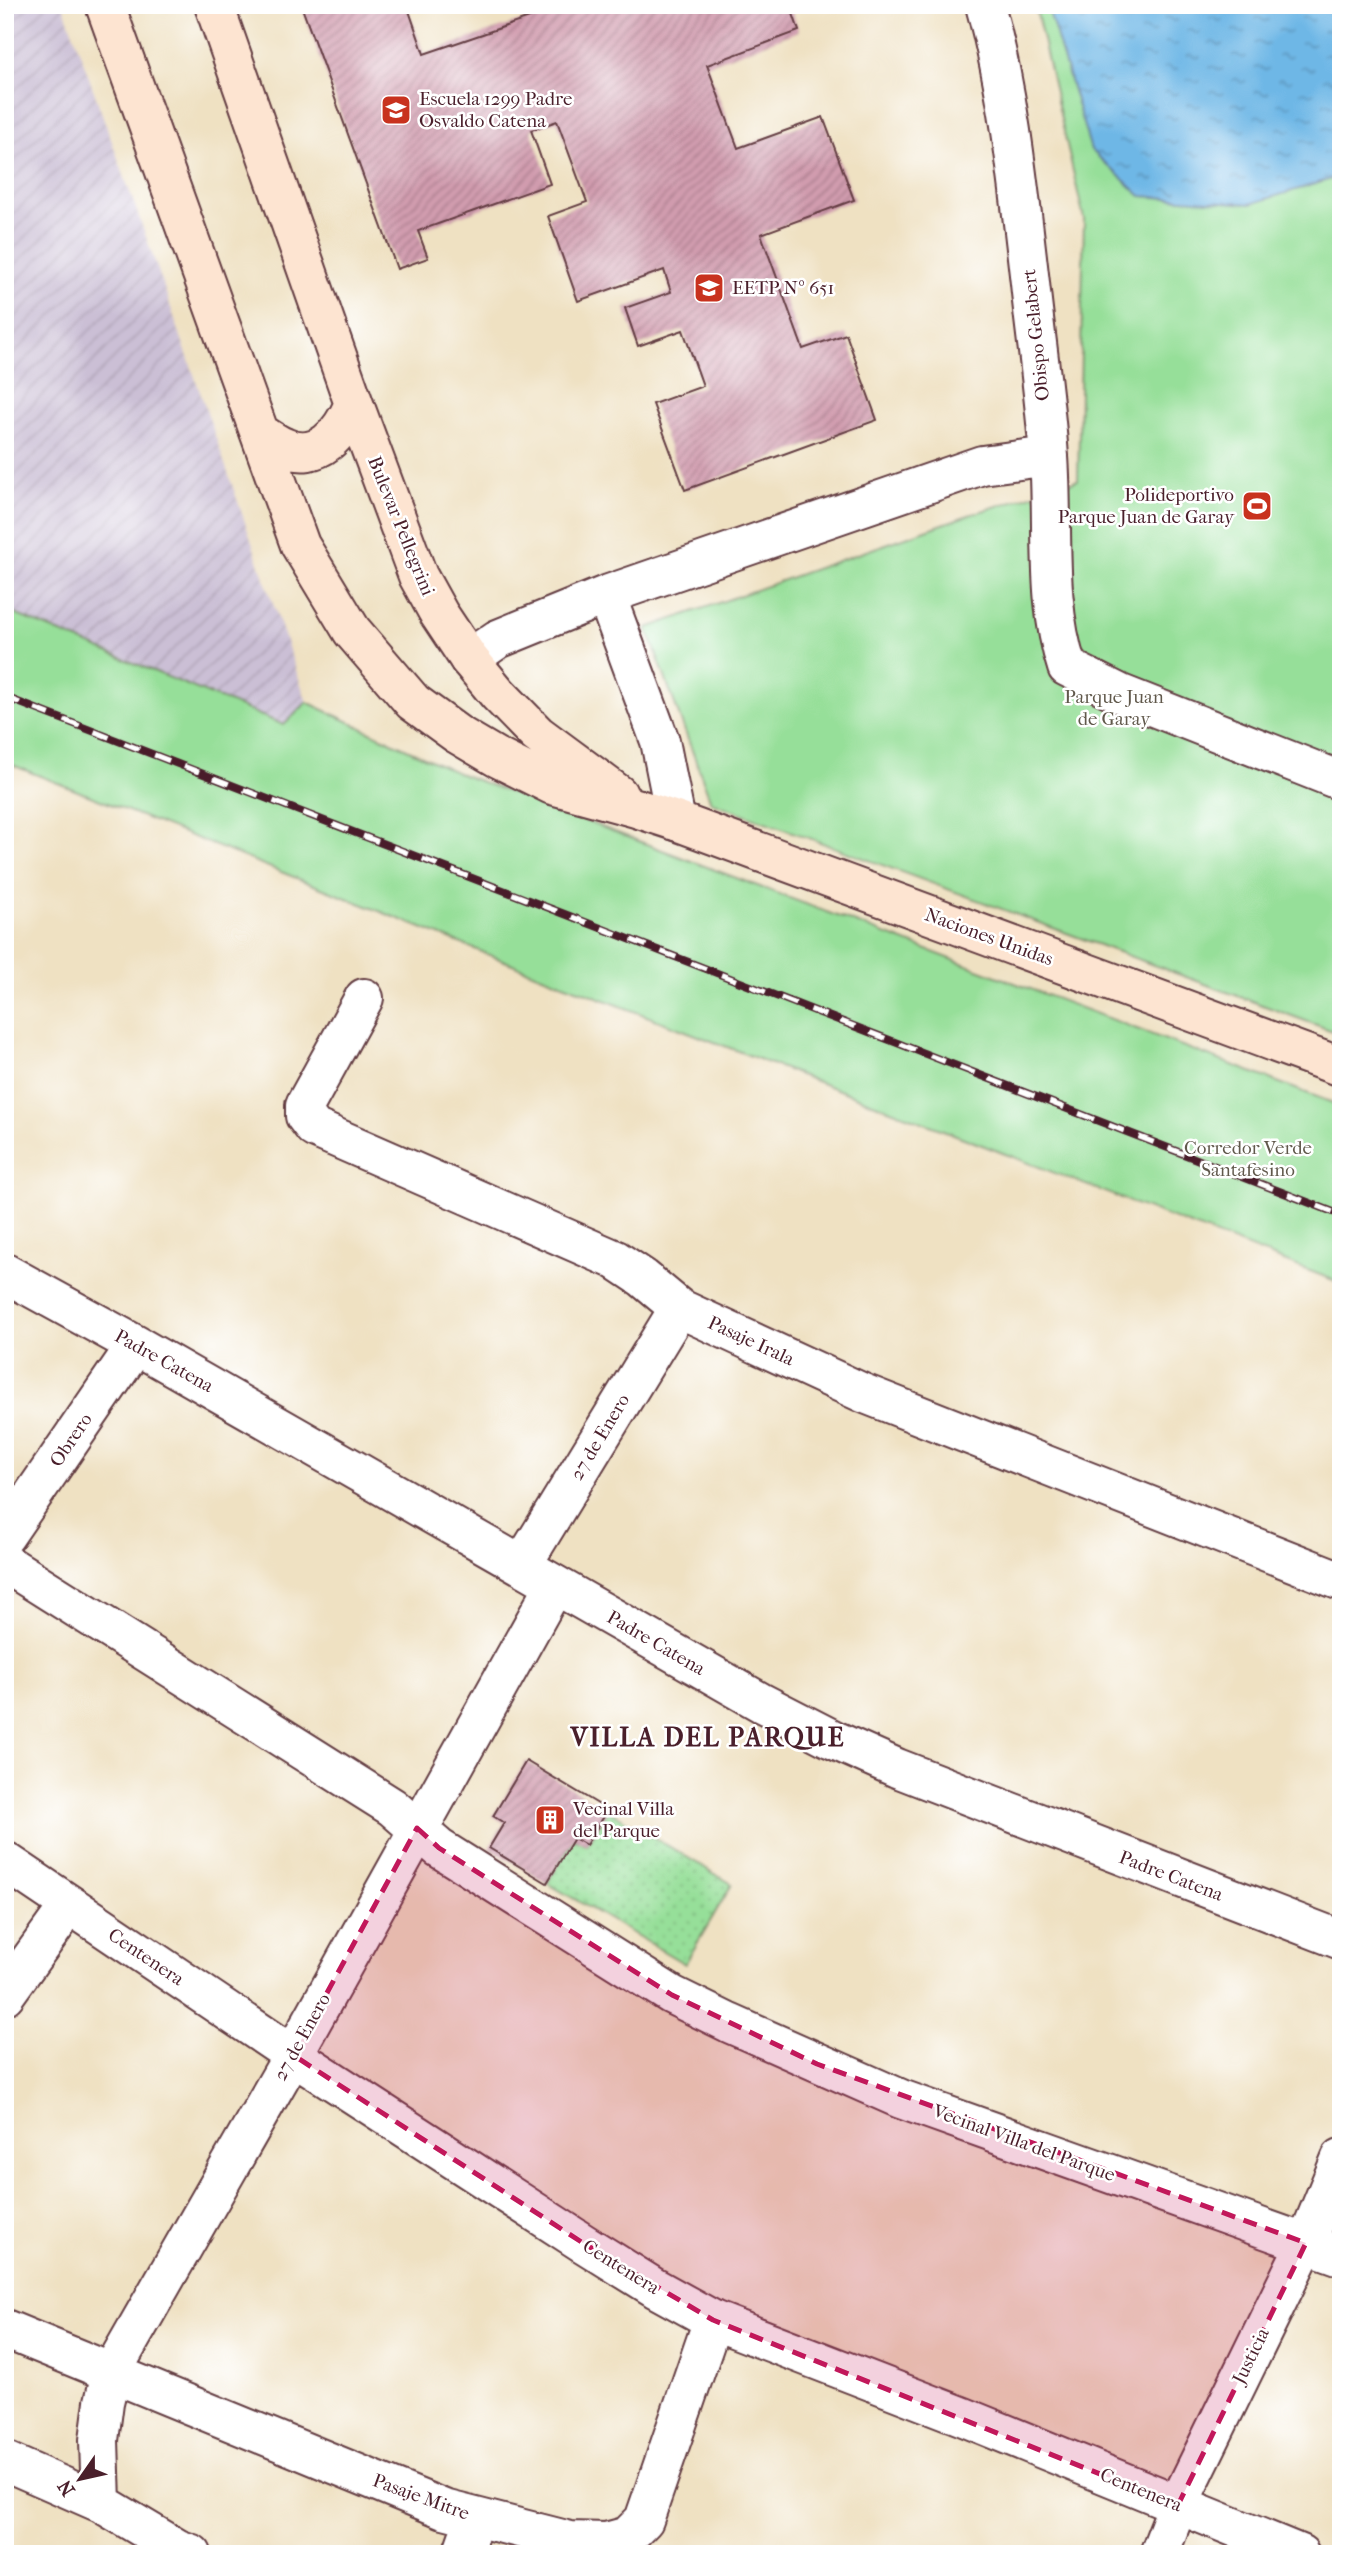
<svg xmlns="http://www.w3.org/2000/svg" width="1346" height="2559" viewBox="0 0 1346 2559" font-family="'IM FELL French Canon',serif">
  <defs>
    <pattern id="industrial-furrows" width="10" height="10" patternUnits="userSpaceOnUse" patternTransform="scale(1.75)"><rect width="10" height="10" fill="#cbbfd5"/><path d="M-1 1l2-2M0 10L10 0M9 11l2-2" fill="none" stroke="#b0a4b7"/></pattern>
    <pattern id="grass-dots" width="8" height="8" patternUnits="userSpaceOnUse" patternTransform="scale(1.75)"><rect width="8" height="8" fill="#96df99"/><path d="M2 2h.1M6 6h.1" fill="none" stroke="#83bf84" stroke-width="1.8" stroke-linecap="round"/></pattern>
    <pattern id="water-ripples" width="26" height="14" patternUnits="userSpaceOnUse" patternTransform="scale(1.75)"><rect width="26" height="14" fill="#6eb7e6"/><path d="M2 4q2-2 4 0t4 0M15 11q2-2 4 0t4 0" fill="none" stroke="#5c94bb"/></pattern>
    <pattern id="building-hatch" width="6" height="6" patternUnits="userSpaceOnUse" patternTransform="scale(1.75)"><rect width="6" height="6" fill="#d19caf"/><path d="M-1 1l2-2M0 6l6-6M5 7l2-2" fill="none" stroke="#ac7f8f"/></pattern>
  </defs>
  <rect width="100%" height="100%" fill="#fff"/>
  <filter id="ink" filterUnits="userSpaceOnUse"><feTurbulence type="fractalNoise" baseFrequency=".0143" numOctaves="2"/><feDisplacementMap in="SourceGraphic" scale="14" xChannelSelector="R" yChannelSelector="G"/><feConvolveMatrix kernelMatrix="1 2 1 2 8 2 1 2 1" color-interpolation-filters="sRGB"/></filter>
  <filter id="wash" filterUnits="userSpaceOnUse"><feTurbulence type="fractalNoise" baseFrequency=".00686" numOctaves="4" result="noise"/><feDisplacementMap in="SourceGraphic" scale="28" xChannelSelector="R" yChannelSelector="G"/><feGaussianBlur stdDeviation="1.57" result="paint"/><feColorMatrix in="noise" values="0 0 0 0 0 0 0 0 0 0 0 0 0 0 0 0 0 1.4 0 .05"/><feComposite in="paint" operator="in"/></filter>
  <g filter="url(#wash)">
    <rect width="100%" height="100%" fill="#efe1c2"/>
    <path fill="url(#industrial-furrows)" d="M5 5H63L160 276 307 702 285 725 5 610Z"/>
    <path fill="url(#grass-dots)" stroke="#707f62" stroke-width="2" d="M608 1810 732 1884 685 1964 547 1883 574 1838 587 1845Z"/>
    <path fill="#96df99" stroke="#707f62" stroke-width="2" d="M1035 5H1341V1034L711 802 647 628 963 517 1078 480 1084 219Z
      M5 610 284 725 307 702 458 773 1341 1106V1283L540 975 5 762Z"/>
    <path fill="url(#water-ripples)" stroke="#5c6b88" stroke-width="2" d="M1047 5H1341V176L1250 204 1141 196 1091 150Z"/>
    <g id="blocks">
      <path fill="url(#building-hatch)" d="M301 5H407L424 54 541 14 538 5H790L799 31 707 65 738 148 823 117 854 200 761 234 803 349 846 334 877 420 685 490 653 404 703 386 683 330 638 346 625 308 671 292 664 270 578 301 548 216 587 202 557 121 531 130 550 184 418 231 428 258 397 269Z
        M526 1761 608 1810 586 1845 574 1838 547 1883 489 1848 504 1823 493 1816Z"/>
    </g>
  </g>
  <g filter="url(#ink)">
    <use href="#blocks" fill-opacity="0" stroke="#633c42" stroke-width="2"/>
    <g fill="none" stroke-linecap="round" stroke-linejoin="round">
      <g stroke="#633c42" stroke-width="42">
        <path id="street" d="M985 5C1010 96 1019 189 1030 283 1036 340 1045 399 1049 457 1054 526 1045 601 1067 667L1121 694 1341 781
          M606 595 660 741 676 821
          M469 659 498 639 606 595 982 465 1049 456
          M364 998 305 1105V1116L314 1128 616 1260 643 1278 679 1308 863 1393 1341 1581
          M5 1273 136 1345 762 1703 832 1739 897 1768 1341 1940
          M5 1536 136 1345
          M5 1563 392 1807 439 1848 672 1995 729 2023 901 2099 1341 2256
          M522 1565 679 1308
          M5 1861 293 2055 583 2243 655 2288 713 2320 964 2417 1300 2554
          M5 1995 69 1906
          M5 2329 444 2509 570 2541 606 2542 628 2536 644 2520 713 2320
          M5 2461 101 2503 178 2549 192 2554
          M101 2503 99 2440 104 2402 111 2373 293 2055 555 1585
          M462 2554 475 2517
          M1159 2554 1178 2505 1306 2243 1341 2158"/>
      </g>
      <g stroke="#633c42" stroke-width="42">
        <path id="secondary" d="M105 5 300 545 352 631 413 702 457 734 496 757 552 785 636 808 676 821 1341 1067
          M214 5 354 404 418 576 439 614 469 659 498 694 537 734 618 794
          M260 433C268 438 276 444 284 447 319 463 341 433 354 404"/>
      </g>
      <use href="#street" stroke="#fff" stroke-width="38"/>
      <use href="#secondary" stroke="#fde4d1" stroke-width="38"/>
      <g stroke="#4a1f2b" stroke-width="8">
        <path id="rail" d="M5 697 1341 1215"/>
      </g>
      <use href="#rail" stroke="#fff" stroke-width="5" stroke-dasharray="16" stroke-linecap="butt"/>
    </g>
  </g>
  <path fill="#c2185b" fill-opacity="0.2" stroke="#c2185b" stroke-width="5" stroke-dasharray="14 9" stroke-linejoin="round" d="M417 1828 439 1848 672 1995 817 2064 1306 2243 1178 2505 713 2320 583 2243 293 2055Z"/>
  <defs>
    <g id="school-square" transform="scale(1.575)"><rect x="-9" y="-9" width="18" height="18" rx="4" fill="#c8321e" stroke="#fff"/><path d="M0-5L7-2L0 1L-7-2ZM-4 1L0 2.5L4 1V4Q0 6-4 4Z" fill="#fff"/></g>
    <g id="stadium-square" transform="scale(1.575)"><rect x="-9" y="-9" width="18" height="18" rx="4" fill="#c8321e" stroke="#fff"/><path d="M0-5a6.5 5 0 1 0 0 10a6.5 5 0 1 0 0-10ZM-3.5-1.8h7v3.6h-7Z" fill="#fff"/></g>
    <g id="building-square" transform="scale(1.575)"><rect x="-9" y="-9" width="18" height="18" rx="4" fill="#c8321e" stroke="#fff"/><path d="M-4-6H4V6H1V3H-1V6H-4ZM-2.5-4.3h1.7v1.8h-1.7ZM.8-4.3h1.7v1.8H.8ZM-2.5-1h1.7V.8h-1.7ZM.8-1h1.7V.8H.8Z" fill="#fff"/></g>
  </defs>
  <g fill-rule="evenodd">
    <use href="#school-square" x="396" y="110"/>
    <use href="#school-square" x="709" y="288"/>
    <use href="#stadium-square" x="1257" y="506"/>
    <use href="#building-square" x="550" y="1820"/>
  </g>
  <g text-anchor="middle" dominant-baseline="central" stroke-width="5" stroke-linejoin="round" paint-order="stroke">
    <g font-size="19" fill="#4a1f2b" stroke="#fff" text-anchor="start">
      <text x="419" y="99">Escuela 1299 Padre<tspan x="419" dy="22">Osvaldo Catena</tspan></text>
      <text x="732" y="288">EETP Nº 651</text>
      <text x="1234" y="495" text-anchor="end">Polideportivo<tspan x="1234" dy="22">Parque Juan de Garay</tspan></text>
      <text x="573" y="1809">Vecinal Villa<tspan x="573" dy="22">del Parque</tspan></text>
    </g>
    <g font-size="19" fill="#4a1f2b" stroke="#fff">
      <text transform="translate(1036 335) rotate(-96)">Obispo Gelabert</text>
      <text transform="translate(401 526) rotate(68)">Bulevar Pellegrini</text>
      <text transform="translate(989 937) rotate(20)">Naciones Unidas</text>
      <text transform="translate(751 1341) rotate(25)">Pasaje Irala</text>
      <text transform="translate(164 1361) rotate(29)">Padre Catena</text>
      <text transform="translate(600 1437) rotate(-59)">27 de Enero</text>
      <text transform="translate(71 1440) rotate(-56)">Obrero</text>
      <text transform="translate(656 1643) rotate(30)">Padre Catena</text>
      <text transform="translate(1171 1876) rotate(21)">Padre Catena</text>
      <text transform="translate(146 1957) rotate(34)">Centenera</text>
      <text transform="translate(302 2037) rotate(-61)">27 de Enero</text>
      <text transform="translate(1024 2143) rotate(20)">Vecinal Villa del Parque</text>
      <text transform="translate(621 2267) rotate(32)">Centenera</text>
      <text transform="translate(1251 2356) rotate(-64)">Justicia</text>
      <text transform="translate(1141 2490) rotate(22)">Centenera</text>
      <text transform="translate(421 2497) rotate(20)">Pasaje Mitre</text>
    </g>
    <g font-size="19" fill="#61594c" stroke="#fff">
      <text x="1114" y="697">Parque Juan<tspan x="1114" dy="22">de Garay</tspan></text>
      <text x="1248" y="1148">Corredor Verde<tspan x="1248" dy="22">Santafesino</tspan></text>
    </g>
    <g font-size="26" font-weight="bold" letter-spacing="2" fill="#4a1f2b" stroke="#fff">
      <text x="708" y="1737">VILLA DEL PARQUE</text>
    </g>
  </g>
  <rect width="1346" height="2559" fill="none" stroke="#fff" stroke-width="28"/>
  <g transform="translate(80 2479) rotate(236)" stroke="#ffffff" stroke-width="5" paint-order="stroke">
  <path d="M0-5L12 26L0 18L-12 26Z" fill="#4a1f2b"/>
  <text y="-10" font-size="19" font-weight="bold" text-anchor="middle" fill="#4a1f2b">N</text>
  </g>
</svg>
